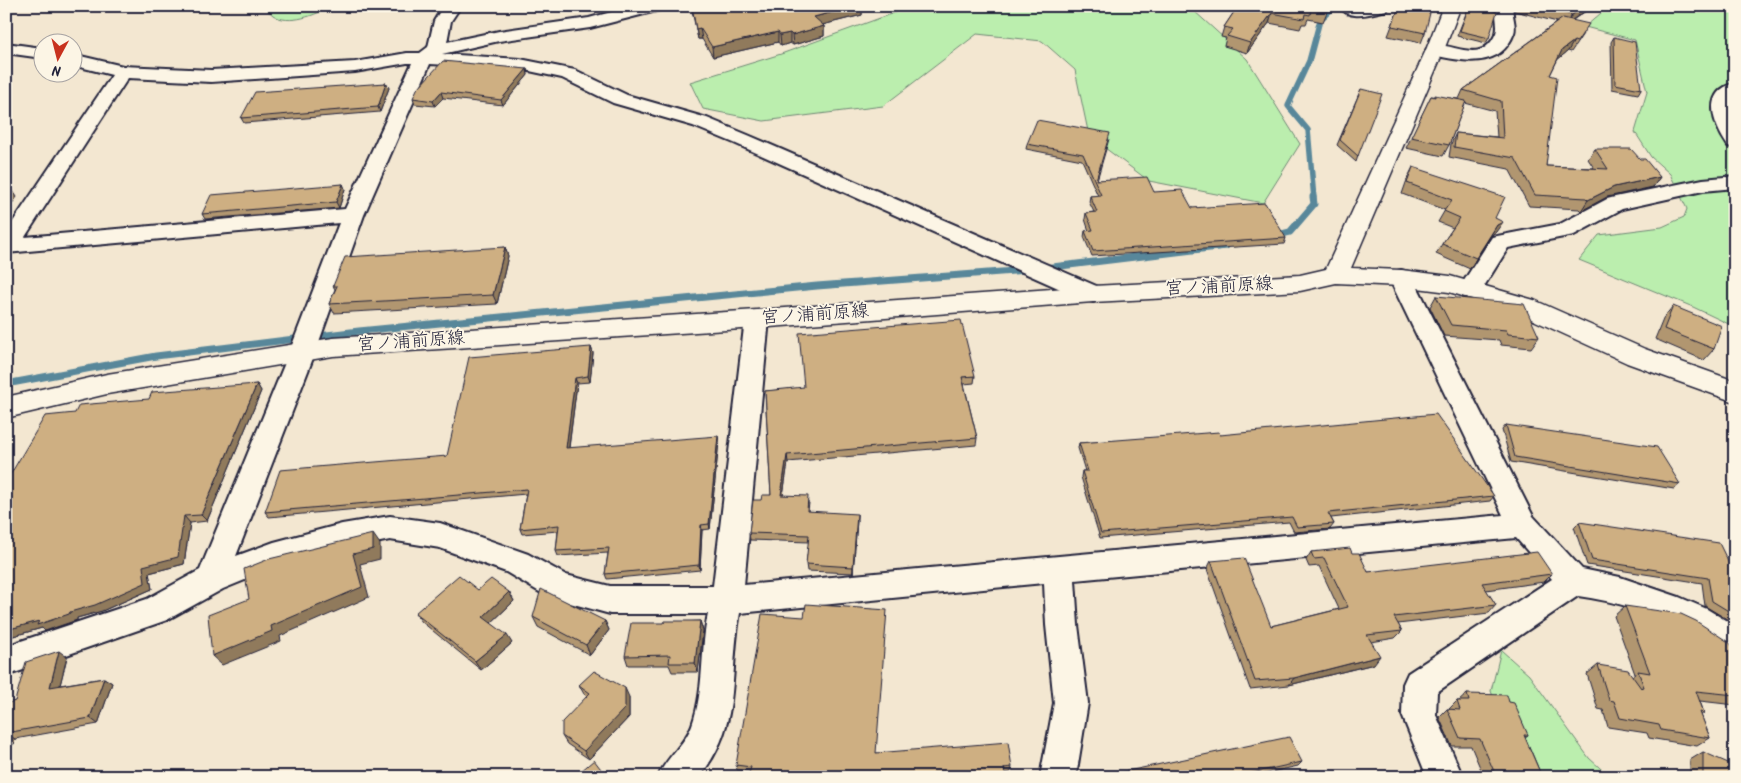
<svg xmlns="http://www.w3.org/2000/svg" width="1741" height="783" viewBox="0 0 1741 783" font-family="Kalam,'Klee One',sans-serif">
  <rect width="100%" height="100%" fill="#f3e7d1"/>
  <filter id="ink" filterUnits="userSpaceOnUse"><feTurbulence type="fractalNoise" baseFrequency=".02" numOctaves="2"/><feDisplacementMap in="SourceGraphic" scale="10" xChannelSelector="R" yChannelSelector="G"/><feConvolveMatrix kernelMatrix="1 2 1 2 8 2 1 2 1" color-interpolation-filters="sRGB"/></filter>
  <g filter="url(#ink)">
    <path fill="#bbeeae" stroke="#6e8874" d="M264 6H331C317 15 288 26 273 15 270 13 267 9 264 6Z
      M913 6H1193V10L1247 59 1300 144 1263 203 1149 181 1089 136 1075 70 1042 41 977 34 883 106 764 121 703 109 690 82 781 54Z
      M1609 6H1735V327L1693 307 1579 260 1599 235 1662 227 1684 217 1687 209 1670 174 1651 157 1635 132 1647 92 1635 40 1585 27Z
      M1501 650 1529 675 1589 758 1610 777H1523L1491 691Z"/>
    <g fill="none" stroke-linecap="round" stroke-linejoin="round">
      <path stroke="#58879a" stroke-width="5.5" d="M1314 199 1308 130 1288 106 1309 61 1320 20 1335 6"/>
      <path stroke="#58879a" stroke-width="7" d="M1274 236 1290 232 1314 204 1313 197
        M1044 268 1226 246
        M6 384 156 356 359 331 817 286 1028 270"/>
      <g stroke="#22223b" stroke-width="4">
        <path id="street" d="M443 6H461L451 21 447 42 499 31 589 18 634 6H662L660 10 590 28 499 41 442 54 520 59 575 70 627 95 707 118 748 135 1101 288 1105 294 1101 300 1093 302 1085 300 734 143 693 126 613 103 562 78 520 69 430 64 364 215 315 353 236 556 274 542 342 524 390 516 440 523 528 554 566 575 610 586H713L745 319 748 313 757 311 766 313 769 319 744 585 1503 515 1389 278 1393 272 1401 270 1409 272 1413 278 1533 516 1582 569 1620 577 1679 597 1707 609 1735 626V659C1716 652 1702 638 1685 629 1652 612 1615 601 1578 596L1437 692 1436 715 1463 777H1427L1402 715 1403 684 1408 673 1552 579 1516 538 1075 580 1078 625 1088 703 1076 777H1040L1054 703 1046 625 1044 583 740 613C728 673 743 724 699 777H658C666 757 685 745 692 725 705 689 700 650 708 614H610L548 597 506 572 440 548 390 540 342 550 277 567 223 589 167 620 6 676V646L147 599 200 570 289 353 339 223 6 253V232L112 75 72 65V54L123 66 211 70 355 62 407 53H420L428 47 434 21ZM407 63H412L345 209 25 237 128 78 211 82 355 72Z
          M1339 6H1389L1387 10C1371 13 1350 22 1339 6Z
          M1497 6H1513C1511 15 1517 25 1514 33 1500 71 1460 61 1429 54L1426 50 1429 46C1452 40 1481 68 1496 33 1499 25 1494 15 1497 6Z
          M6 43 42 48V58L6 53Z
          M1735 83V97L1732 106 1735 122V148L1728 146C1714 126 1700 92 1735 83Z
          M1735 176V188L1703 191 1622 209 1574 235 1508 248 1478 296 1470 298 1462 296 1458 290 1492 237 1560 224 1607 199 1615 197 1703 179Z"/>
      </g>
      <g stroke="#22223b" stroke-width="3">
        <path id="secondary" d="M1443 6H1461L1444 50 1351 268 1401 270 1450 276 1534 300 1645 349 1735 381V402L1627 363 1516 312 1449 292 1401 286 1336 283 1300 291 1093 302 757 328 333 356 107 394 6 418V397L107 374 333 338 757 310 1093 286 1300 275 1326 269 1426 50Z"/>
      </g>
      <use href="#street" fill="#fcf5e5" fill-rule="evenodd"/>
      <use href="#secondary" fill="#fcf5e5" fill-rule="evenodd"/>
    </g>
    <path fill="#b19670" stroke="#22223b" d="M691 6H862V15L822 25 824 26V36L793 45 790 43 781 46 778 42 713 57 702 39H698Z
      M1238 6H1325L1327 12 1323 22 1308 19 1306 24H1302L1300 29 1269 23 1247 53 1224 46 1226 38 1221 37 1224 27Z
      M1469 6 1489 38 1486 43 1457 36Z
      M1514 6H1593L1573 20 1583 34 1571 52 1568 51 1558 59 1550 75 1546 166 1594 168 1588 159 1595 149 1640 159 1660 177 1653 187 1607 197 1581 211 1579 209 1529 206 1509 169 1449 157 1451 144 1456 133 1497 137 1495 111 1465 103 1449 145 1443 156 1406 148 1431 96 1459 99 1463 90 1557 22 1515 11Z
      M1399 7 1425 33 1421 43 1388 36Z
      M1614 37 1641 89 1638 94 1612 89 1611 42Z
      M527 69 528 75 503 105 443 98 435 106 415 104 413 98Z
      M386 83 389 88 380 112 244 123 241 118Z
      M1361 89 1358 156 1356 162 1337 145Z
      M1109 139 1097 180 1154 192 1192 208 1286 238 1284 244 1092 256 1084 237 1085 231H1089L1085 219 1086 213 1094 212 1089 202 1090 196H1098L1082 160 1026 149 1027 144Z
      M1413 167 1495 218 1496 232 1490 236 1470 269 1436 254 1442 244 1453 228 1438 222 1445 210 1402 194 1408 177Z
      M343 184 345 189 339 208 205 219 202 214Z
      M505 247 508 256 497 304 334 313 329 304 335 289 333 286Z
      M1436 296 1539 337 1531 348 1501 345 1499 340 1444 336 1430 307Z
      M1673 306 1714 349 1704 360 1655 339 1664 317Z
      M591 347 593 353 590 382 577 383 569 448 719 441 710 529 702 530 700 570 607 579 605 574 608 553 558 556 556 551 558 531 522 534 520 529 526 494 269 517 265 512 447 456Z
      M975 376 974 383 964 384 977 438 976 445 788 462 783 495 809 503 808 511 857 520 853 573 807 571 806 564 809 542 750 540 749 533 761 500 771 495 765 391Z
      M257 384 261 391 207 521 190 523 184 564 149 573 152 589 102 611 77 618V620L45 631 42 628 6 638V482L75 413Z
      M1506 425 1680 484 1674 489 1511 462 1502 430Z
      M1220 435 1494 496 1490 501 1331 518 1334 524 1330 529 1294 532 1289 522 1100 538 1081 477 1082 471H1085L1078 448 1079 443Z
      M1579 522 1735 576V624L1705 606 1702 583 1587 565 1574 527Z
      M1311 552 1352 553 1368 572 1552 574 1544 582 1486 590 1496 605 1489 613 1398 624 1402 631 1395 638 1371 642 1374 664 1289 685 1250 689 1207 569 1211 561 1271 626 1339 609 1319 566 1309 567 1306 560Z
      M478 590 509 592 514 601 491 623 512 643 481 670 422 622 415 613Z
      M1625 606 1735 652V705L1700 701 1704 713 1701 715 1710 738 1697 746 1649 738 1647 733 1608 727 1603 710 1598 709 1587 674 1598 665 1632 676 1635 674 1614 616Z
      M533 617 605 621 609 630 590 655 538 627Z
      M700 621 703 631 698 672H672L669 665H628L625 656 664 623Z
      M67 657 60 685 104 678 112 683 98 724 15 739 14 744 6 746V704L15 701Z
      M579 685 629 697V717L589 759 567 744 562 736 587 696 584 694Z
      M1467 694 1509 702 1528 735 1525 737 1542 777H1484L1471 746H1452L1439 717 1447 709H1449L1457 701H1459Z
      M1703 752 1735 777H1690V760Z
      M876 753 1012 767 1011 772 1005 773 750 771 737 770 736 765Z
      M1302 762 1298 766 1250 777H1121L1120 776 1123 772Z"/>
    <path fill="#907a5b" stroke="#22223b" d="M590 6H609L591 10Z
      M856 6H862V15L814 27V17Z
      M1584 6H1593L1566 24 1572 15Z
      M1272 13 1269 23 1247 53 1250 43Z
      M824 26V36L793 45 792 35Z
      M700 28 702 39H698L696 29Z
      M778 32V42L713 57 712 47Z
      M790 33V43L781 46 780 35Z
      M1574 41 1568 51 1557 60 1562 50Z
      M527 69 528 75 503 105 501 100Z
      M386 83 389 88 380 112 378 107Z
      M441 92 443 98 435 106 433 101Z
      M1660 177 1653 187 1607 197 1581 211 1588 200 1614 187Z
      M343 184 345 189 339 208 336 202Z
      M13 191 17 197 6 212V201Z
      M1503 222 1496 232 1490 236 1470 269 1497 225Z
      M505 247 508 256 497 304 493 295Z
      M591 347 593 353 590 382 588 376Z
      M575 378 577 383 568 454 566 448Z
      M257 384 261 391 207 521 201 515Z
      M718 436 719 441 710 529 709 524Z
      M787 455 788 462 782 502 781 495Z
      M857 514V520L853 573V567Z
      M184 516 190 523 184 564 149 573 152 589 102 611 77 618V620L45 631 42 628 6 638V630L70 612 143 566Z
      M701 525 702 530 700 570 699 565Z
      M373 534 380 544V559L360 564 369 597 280 636 281 641 222 665 212 656 271 626 353 554Z
      M509 592 514 601 488 626 483 617Z
      M605 621 609 630 590 655 586 645Z
      M700 621 703 631 698 672 695 663Z
      M507 635 512 643 481 670 475 661Z
      M59 651 67 657 58 693 50 687Z
      M1380 656 1374 664 1289 685 1294 678Z
      M104 678 112 683 98 724 90 718Z
      M625 688 629 697V717L589 759 584 751Z
      M6 733 15 739 14 744 6 746Z"/>
    <path fill="#ceaf82" stroke="#22223b" d="M692 6H856L814 17 824 26 792 35 790 33 780 35 778 32 712 47 700 28 696 29Z
      M1238 6H1325L1327 12 1311 9 1310 15 1305 14 1304 19 1272 13 1250 43 1227 36 1233 29 1224 27Z
      M1469 6 1497 12 1489 38 1460 31Z
      M1539 6H1584L1572 15Z
      M1399 7 1430 13 1425 33 1392 26Z
      M1563 18 1589 24 1577 42 1574 41 1562 50 1550 75 1557 77 1546 166 1608 169 1595 149H1631L1640 159H1645L1660 177 1614 187 1588 200 1586 198 1535 195 1515 158 1454 147 1456 133 1503 138 1501 101 1463 90Z
      M1614 37 1635 42 1641 89 1615 84Z
      M443 61 527 69 501 100 441 92 433 101 413 98 417 89Z
      M386 83 378 107 241 118 255 92Z
      M1361 89 1382 94 1358 156 1340 140Z
      M1435 95 1466 101 1449 145 1411 137 1431 96 1435 97Z
      M1037 120 1110 133 1096 180 1147 177 1154 192 1182 190 1192 208 1265 203 1286 238 1093 251 1085 231 1093 230 1086 213 1097 212 1090 196 1101 195 1083 154 1027 144Z
      M1413 167 1505 197 1495 218 1503 222 1497 225 1476 258 1442 244 1460 218 1444 211 1452 200 1407 183Z
      M343 184 336 202 202 214 211 195Z
      M13 191 6 201V192Z
      M505 247 493 295 329 304 337 286H333L345 257Z
      M1436 296 1524 304 1539 337 1508 334 1506 330 1451 325Z
      M1673 306 1722 326 1714 349 1664 329Z
      M961 320 975 376 962 377 977 438 787 455 781 495 808 496 807 511 857 514 853 567 806 564 809 535 749 533 753 500H761L762 495H771L765 391 804 387 799 333Z
      M591 347 588 376 575 378 566 448 718 436 709 524 701 525 699 565 605 574 609 548 556 551 559 525 520 529 527 489 265 512 280 470 447 456 469 357Z
      M257 384 201 515 184 516 178 557 143 566 145 583 95 605 70 612 69 614 37 625 39 621 6 630V482L45 416 75 413 79 405 149 399 152 392Z
      M1436 414 1494 496 1328 513 1334 524 1297 527 1292 517 1101 533 1082 471H1088L1079 443 1219 432 1220 435Z
      M1506 425 1657 447 1680 484 1515 457Z
      M1579 522 1719 543 1735 576V615L1712 601 1708 578 1592 560Z
      M373 534V549L353 554 362 587 271 626 272 631 212 656 208 615 249 599 244 569 269 559Z
      M1350 548 1352 553H1359L1368 572 1537 552 1552 574 1482 583 1496 605 1394 617 1402 631 1367 635 1380 656 1294 678 1255 681 1211 561 1244 558 1271 626 1348 607 1324 558 1314 559 1311 552Z
      M459 575 478 590 491 579 509 592 483 617 507 635 475 661 415 613Z
      M541 589 605 621 586 645 533 617Z
      M806 604 887 610 876 753 1008 742 1012 767 1004 768 1006 777H748L751 767 736 765 762 614 804 617Z
      M1625 606 1681 614 1696 621 1730 643 1735 652V695L1696 691 1704 713 1700 712 1710 738 1661 730 1659 725 1620 718 1614 701 1609 700 1598 665 1628 670 1641 688 1644 687 1638 671 1650 673Z
      M665 621H700L695 663H669L670 655 625 656 631 623H664Z
      M59 651 50 687 104 678 90 718 6 733V704L15 701 26 662Z
      M594 671 625 688V708L584 751 562 736V722L590 693 579 685Z
      M1467 694 1507 695 1509 702 1514 703 1528 735H1524L1542 777H1484L1496 776 1480 739 1460 738 1447 709 1460 710 1457 701H1469Z
      M1289 737 1302 762 1234 777H1124L1123 772Z
      M1703 752 1735 766V777H1703Z
      M594 760 607 777H574Z"/>
  </g>
  <g text-anchor="middle" dominant-baseline="central" stroke-width="4" stroke-linejoin="round" paint-order="stroke">
    <g font-size="18" fill="#22223b" stroke="#fcf5e5">
      <text transform="translate(1219 287) rotate(-3)">宮ノ浦前原線</text>
      <text transform="translate(815 315) rotate(-4)">宮ノ浦前原線</text>
      <text transform="translate(411 342) rotate(-4)">宮ノ浦前原線</text>
    </g>
  </g>
  <rect width="1741" height="783" fill="none" stroke="#fcf5e5" stroke-width="25"/>
  <rect x="12" y="12" width="1716" height="758" fill="none" stroke="#22223b" stroke-width="2" filter="url(#ink)"/>
  <g transform="translate(58 58) rotate(187)"><circle r="24" fill="#fcf5e5" stroke="#a5a1a1"/>
  <path d="M0-4L9 19L0 12L-9 19Z" fill="#c8321e"/>
  <text y="-8" font-size="14" font-weight="bold" text-anchor="middle" fill="#22223b">N</text>
  </g>
</svg>
